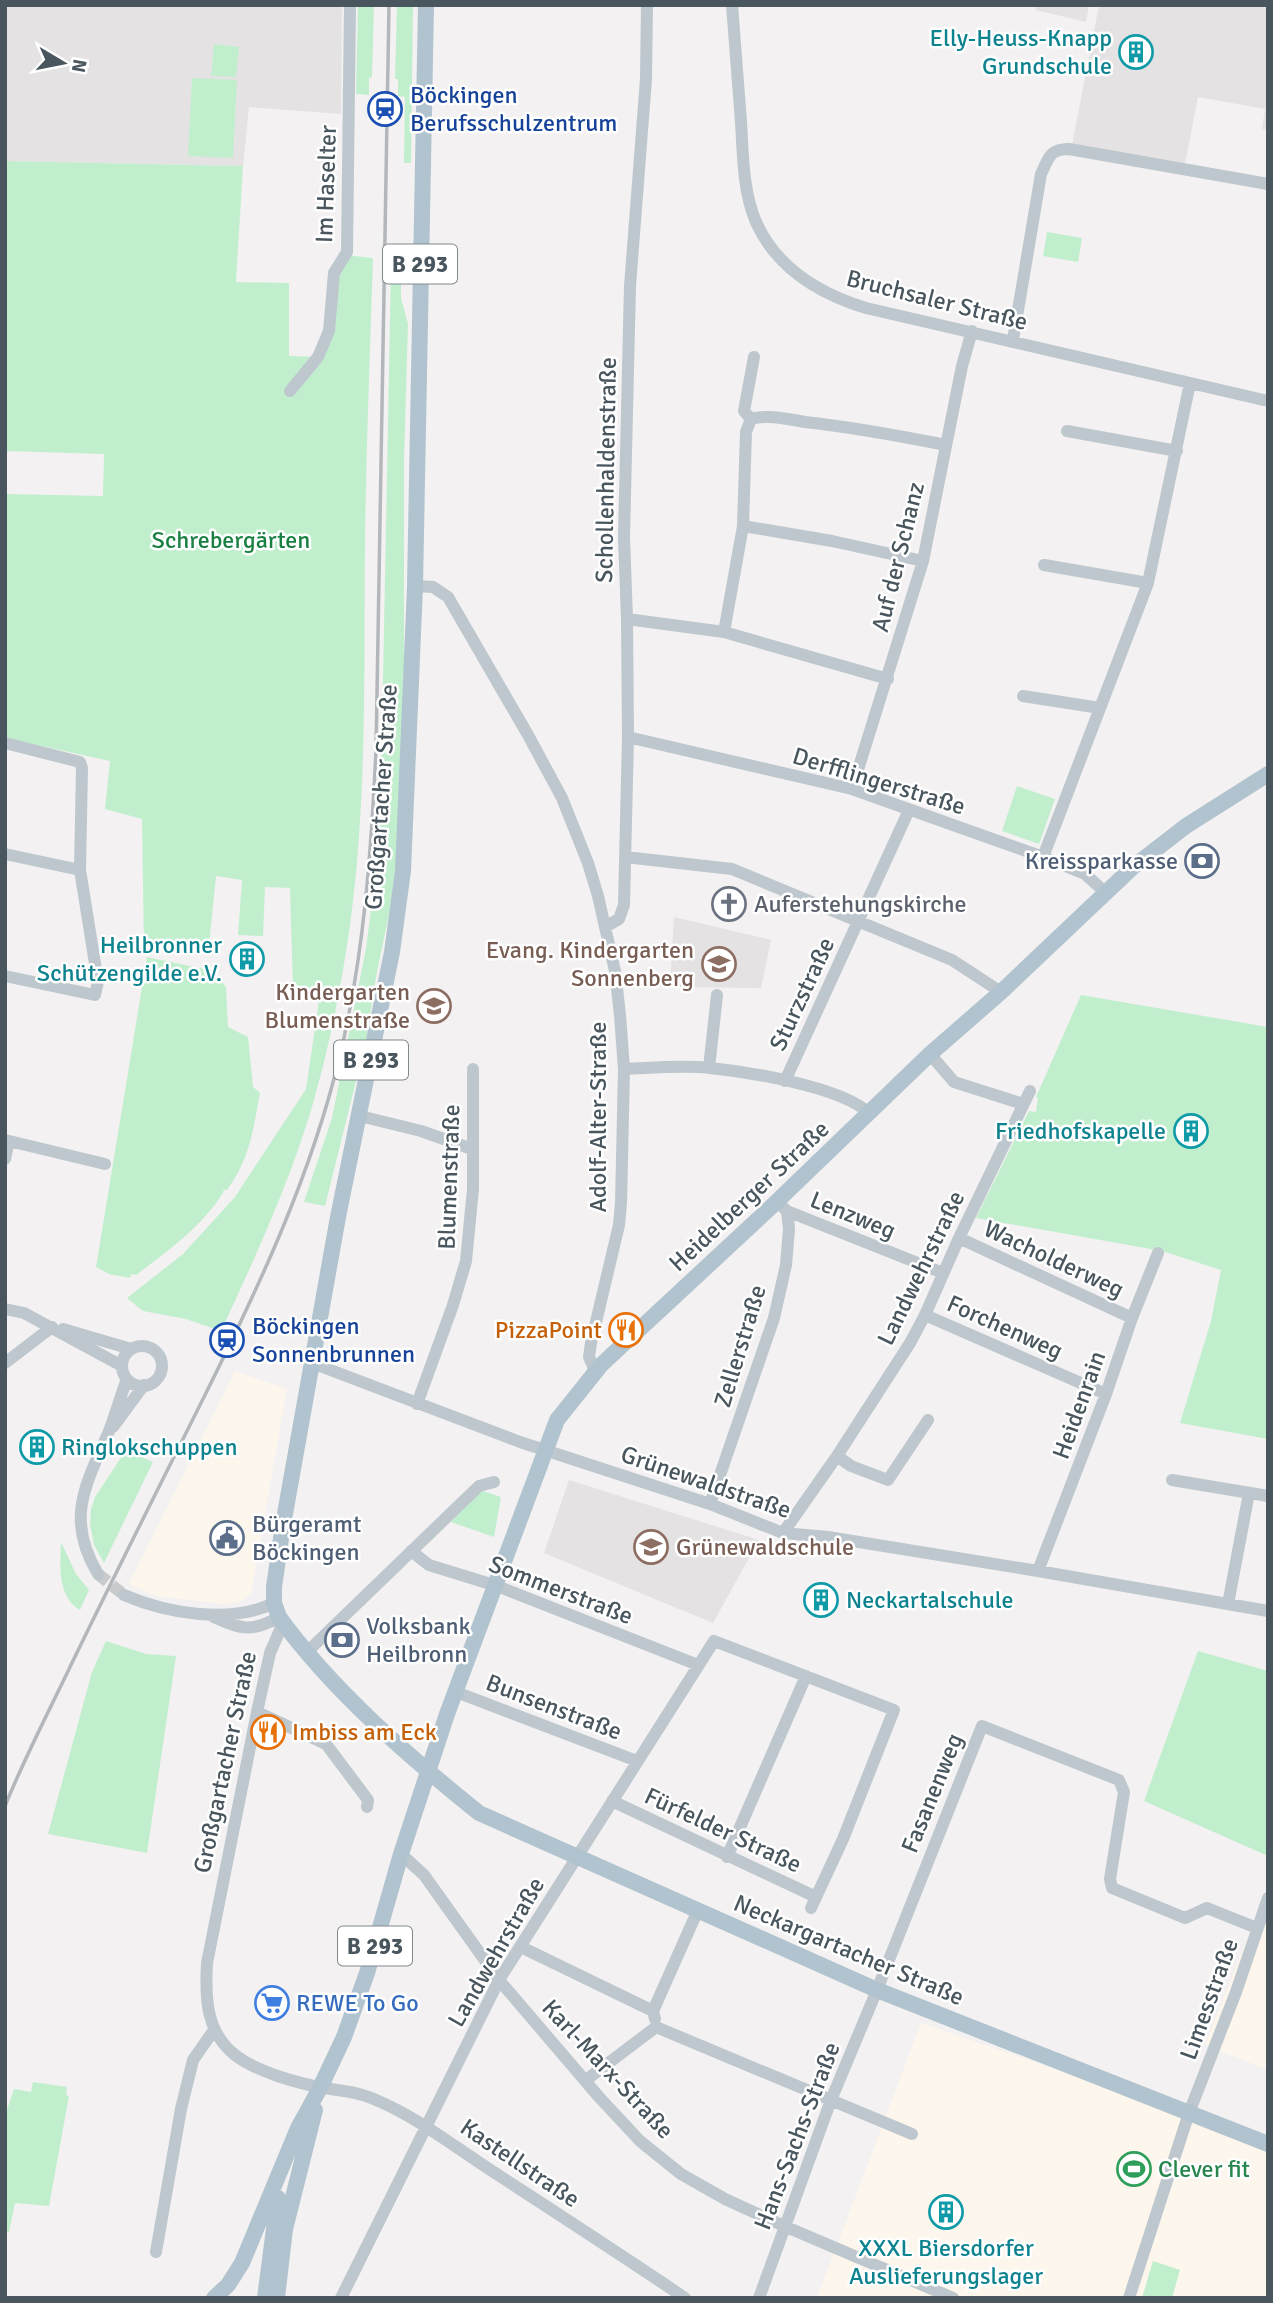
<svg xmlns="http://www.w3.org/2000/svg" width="1273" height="2303" viewBox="0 0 1273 2303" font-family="Signika,sans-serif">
  <rect width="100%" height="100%" fill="#f3f1f1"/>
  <path fill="#fcf6ec" d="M235 1371 287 1389 251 1593 240 1602 223 1604 156 1596 131 1585 129 1583Z
    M1268 1888V2070L1205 2045Z
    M921 2023 1268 2143V2298H817Z"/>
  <path fill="#e4e2e3" d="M5 5H342L341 114 249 107 243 166 5 161Z
    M1036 5H1089L1086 22 1036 10Z
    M1099 5H1268V130L1262 129 1265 109 1198 97 1185 164 1072 145Z
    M674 917 771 940 761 988 670 987Z
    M569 1480 759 1540 713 1623 544 1553Z"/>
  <path fill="#c1efce" d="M358 5H374L372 77 369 78V95L356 94Z
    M397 5H413L411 163H404L405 97 398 96V79H395Z
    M214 44 239 47 236 77 211 76Z
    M192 78 237 80 233 158 188 156Z
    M5 161 243 166 236 282 289 283V356L318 357 345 255 373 258C370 354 366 449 365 544 364 641 366 739 359 836 353 926 337 1020 312 1107 289 1184 255 1258 221 1331L186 1319 143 1311 127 1298 183 1254 235 1197 306 1089 319 1001 306 988H293L290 888 265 887 263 936 238 935 242 880 216 876 209 945 144 947 142 819 105 809 110 761 5 738V494L103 496 104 454 5 451Z
    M1047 232 1082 238 1078 262 1043 256Z
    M391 267H401V298L408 324 404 459V783L395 885 376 977 366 1041 325 1206 304 1202 332 1118 366 949 380 837Z
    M1017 786 1055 799 1039 844 1002 831Z
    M147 957 213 971 226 987 228 1027 248 1037 253 1087 260 1093C253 1130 250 1159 227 1190H222L224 1191C203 1226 168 1251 136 1275L131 1274 130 1278 109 1274 96 1267Z
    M1081 995 1268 1027V1439L1180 1423 1211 1321 1221 1270 1162 1251 976 1218 1029 1111 1036 1112 1038 1098 1036 1097Z
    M126 1450 153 1462 104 1563 94 1545 90 1524 91 1509 95 1497Z
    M480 1490 501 1497 494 1537 451 1522Z
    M61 1542 76 1574 89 1590 80 1610C57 1596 60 1565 61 1542Z
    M106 1641 146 1654 176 1656 147 1853 48 1834 92 1672Z
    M1198 1651 1268 1671V1856L1144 1801Z
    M33 2082 67 2087 66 2095 69 2096 49 2206 15 2203 9 2232 5 2231V2116L14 2089 31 2092Z
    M1153 2261 1180 2270 1172 2298H1142Z"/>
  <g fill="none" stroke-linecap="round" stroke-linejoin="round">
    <path stroke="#c8cacc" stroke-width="12" stroke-dasharray="12 6" stroke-linecap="butt" d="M98 1574 124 1595"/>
    <path stroke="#bdc7cd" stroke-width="12" d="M732 5C735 44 738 83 741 122 743 155 743 192 756 222 777 269 820 294 866 308L1268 401
      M1013 340 1041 174C1049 158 1049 149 1069 149L1268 184
      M290 391 318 357 329 331 334 273 347 252 350 5
      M751 419C768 414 788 419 805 422 853 427 900 436 946 445
      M1067 431 1177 451
      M743 526 832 541 923 561
      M1044 565 1148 583
      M415 586 433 587 448 597 528 735 562 798 588 863 598 896 615 971 620 1015 624 1069 621 1203 619 1225 591 1343 589 1357 595 1371
      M627 619 724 632 888 679
      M724 632 743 526 746 432 751 419 744 411 754 357
      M1023 696 1100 708
      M628 737 852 789 1043 857 1085 874 1106 893
      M5 743 80 762 82 768 80 870 98 982 95 995 5 976
      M852 789 923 561 962 366 972 331
      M5 854 80 870
      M625 857 732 869 952 960 1001 992
      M1043 857 1148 583 1190 383
      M605 927 619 919 624 905 628 737 627 619 624 537 630 286 646 79 647 5
      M930 1054 954 1082 1023 1104
      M709 1068 717 995
      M624 1069C652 1068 682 1065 710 1068 750 1072 841 1087 869 1113
      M785 1081 909 810
      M360 1116 421 1131 472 1149
      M5 1140 105 1164
      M5 1159 9 1141
      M787 1211 943 1273
      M959 1238 1132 1318
      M5 1309 24 1313 122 1366
      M925 1315 1106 1394
      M63 1329 131 1349
      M122 1366a20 20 0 1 1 40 0a20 20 0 1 1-40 0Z
      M5 1363 52 1327
      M312 1363 520 1442 710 1504 783 1533 828 1537 1038 1571 1268 1611
      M417 1404 453 1305 466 1261 473 1189V1069
      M113 1427 144 1385
      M837 1456 851 1466 888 1480 928 1420
      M1172 1480 1268 1496
      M710 1504 774 1318 786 1265 789 1229 787 1211 777 1202
      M783 1533 837 1456 910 1343 925 1315 959 1238 1030 1091
      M411 1551 429 1565 497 1586 698 1665
      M1038 1571 1106 1394 1132 1318 1158 1253
      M98 1574C66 1521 84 1487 107 1436 115 1417 120 1397 127 1379
      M124 1595C168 1614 231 1624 274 1603
      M1228 1604 1249 1493
      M212 1616C239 1629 252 1633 279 1617
      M283 1623 270 1653 257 1712 207 1963C205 1998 206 2032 235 2055 257 2072 297 2083 324 2088 342 2091 360 2092 376 2100 417 2117 452 2145 489 2169 555 2212 620 2254 685 2298
      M307 1652 479 1486 494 1482
      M456 1692 637 1761
      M257 1712 326 1744 368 1800 367 1807
      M612 1801 816 1897
      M401 1854 424 1875 499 1980 599 2097 640 2141 681 2174 725 2199 784 2226 953 2298
      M727 1857 806 1676
      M521 1947 653 2011
      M655 2019 653 2011 698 1910
      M656 2027 912 2134
      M586 2080 656 2027
      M156 2252 181 2109 193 2060 214 2030
      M341 2298 499 1980 714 1641 894 1710 843 1839 811 1908
      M759 2298 831 2100 877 1990 982 1726 1119 1780 1124 1792 1110 1879 1112 1888 1185 1918 1207 1908 1257 1928
      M1129 2298 1189 2113 1236 1992 1268 1898"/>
    <path stroke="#b1c3cf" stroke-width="16" d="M426 5 415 586 403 871 392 952 338 1217 283 1525 274 1587V1603L279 1617C332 1690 408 1756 479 1813L877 1990 1268 2144
      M214 2298 228 2285 242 2263 298 2128 320 2088 344 2037 367 1973 401 1854 447 1714 557 1420 601 1365 770 1208 930 1054 1001 992 1133 867 1186 826 1268 774
      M265 2298 278 2198
      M277 2298 285 2229 315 2110"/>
    <path stroke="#b3b7bb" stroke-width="3.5" d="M5 1806C24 1759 48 1713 70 1667 113 1578 157 1491 201 1403 257 1291 311 1177 340 1055 364 955 371 854 376 751L389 5"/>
  </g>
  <defs>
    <g id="building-ring" transform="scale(1.75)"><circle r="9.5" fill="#fff" stroke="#0f9aa8" stroke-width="1.5"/><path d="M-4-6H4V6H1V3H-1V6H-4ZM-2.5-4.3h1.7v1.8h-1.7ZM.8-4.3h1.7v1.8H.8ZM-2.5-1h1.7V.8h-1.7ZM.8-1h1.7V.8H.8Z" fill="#0f9aa8"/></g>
    <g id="station-ring" transform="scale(1.75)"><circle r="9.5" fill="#fff" stroke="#1a4fb4" stroke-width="1.5"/><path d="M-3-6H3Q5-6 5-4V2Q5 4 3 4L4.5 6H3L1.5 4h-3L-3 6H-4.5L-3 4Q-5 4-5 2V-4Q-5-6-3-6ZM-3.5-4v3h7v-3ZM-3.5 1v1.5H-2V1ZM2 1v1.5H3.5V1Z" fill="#1a4fb4"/></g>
    <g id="bank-ring" transform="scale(1.75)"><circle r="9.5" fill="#fff" stroke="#5c6f8a" stroke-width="1.5"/><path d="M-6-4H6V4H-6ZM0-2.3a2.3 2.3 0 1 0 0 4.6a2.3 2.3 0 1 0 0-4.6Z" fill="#5c6f8a"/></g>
    <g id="church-ring" transform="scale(1.75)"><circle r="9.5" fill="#fff" stroke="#6b7280" stroke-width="1.5"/><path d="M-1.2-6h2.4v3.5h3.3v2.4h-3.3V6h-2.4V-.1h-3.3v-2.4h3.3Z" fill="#6b7280"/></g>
    <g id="school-ring" transform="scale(1.75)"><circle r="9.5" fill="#fff" stroke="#8d6e63" stroke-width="1.5"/><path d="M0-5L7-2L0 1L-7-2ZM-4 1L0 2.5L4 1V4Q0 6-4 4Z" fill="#8d6e63"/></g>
    <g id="restaurant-ring" transform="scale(1.75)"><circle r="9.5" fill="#fff" stroke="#e8710a" stroke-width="1.5"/><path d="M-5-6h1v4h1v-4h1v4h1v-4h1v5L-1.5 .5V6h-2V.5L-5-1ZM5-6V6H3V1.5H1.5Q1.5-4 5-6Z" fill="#e8710a"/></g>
    <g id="civic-ring" transform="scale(1.75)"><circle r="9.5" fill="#fff" stroke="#5c6f8a" stroke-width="1.5"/><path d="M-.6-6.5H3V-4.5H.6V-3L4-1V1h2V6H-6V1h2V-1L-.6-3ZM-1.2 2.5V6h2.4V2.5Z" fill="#5c6f8a"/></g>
    <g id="supermarket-ring" transform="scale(1.75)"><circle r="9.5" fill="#fff" stroke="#3f7fe0" stroke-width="1.5"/><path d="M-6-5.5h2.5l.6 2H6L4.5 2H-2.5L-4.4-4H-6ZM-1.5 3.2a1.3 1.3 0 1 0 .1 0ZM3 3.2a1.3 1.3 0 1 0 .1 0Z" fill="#3f7fe0"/></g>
    <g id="stadium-ring" transform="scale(1.75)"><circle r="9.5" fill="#fff" stroke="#2e9e5b" stroke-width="1.5"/><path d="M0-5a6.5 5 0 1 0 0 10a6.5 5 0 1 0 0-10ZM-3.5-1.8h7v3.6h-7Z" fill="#2e9e5b"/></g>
  </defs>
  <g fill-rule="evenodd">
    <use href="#building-ring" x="1136" y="52"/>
    <use href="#station-ring" x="385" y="109"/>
    <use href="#bank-ring" x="1202" y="861"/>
    <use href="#church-ring" x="729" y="904"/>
    <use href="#building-ring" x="247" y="959"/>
    <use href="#school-ring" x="719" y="964"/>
    <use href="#school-ring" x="434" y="1006"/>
    <use href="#building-ring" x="1191" y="1131"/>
    <use href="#restaurant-ring" x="626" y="1330"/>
    <use href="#station-ring" x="227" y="1340"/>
    <use href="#building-ring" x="37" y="1447"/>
    <use href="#civic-ring" x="227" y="1538"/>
    <use href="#school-ring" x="651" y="1547"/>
    <use href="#building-ring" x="821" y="1600"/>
    <use href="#bank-ring" x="342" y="1640"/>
    <use href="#restaurant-ring" x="268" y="1732"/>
    <use href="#supermarket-ring" x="272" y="2003"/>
    <use href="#stadium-ring" x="1134" y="2169"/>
    <use href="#building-ring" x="946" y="2212"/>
  </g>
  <g text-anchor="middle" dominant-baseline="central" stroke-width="5" stroke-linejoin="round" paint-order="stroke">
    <g fill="#fff" stroke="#80898e" stroke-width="2">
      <rect x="383" y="244.5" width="74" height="39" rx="5"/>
      <rect x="334" y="1040.5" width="74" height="39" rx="5"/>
      <rect x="338" y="1926.5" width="74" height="39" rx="5"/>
    </g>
    <g font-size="23" font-weight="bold" fill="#49565e">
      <text x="420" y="264">B 293</text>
      <text x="371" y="1060">B 293</text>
      <text x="375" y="1946">B 293</text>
    </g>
    <g font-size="24" fill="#0d838f" stroke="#fff" text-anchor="end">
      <text x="1112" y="38">Elly-Heuss-Knapp<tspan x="1112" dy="28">Grundschule</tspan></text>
      <text x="222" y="945">Heilbronner<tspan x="222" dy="28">Schützengilde e.V.</tspan></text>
      <text x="1166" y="1131">Friedhofskapelle</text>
      <text x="61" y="1447" text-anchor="start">Ringlokschuppen</text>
      <text x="846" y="1600" text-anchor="start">Neckartalschule</text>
      <text x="946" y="2248" text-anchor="middle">XXXL Biersdorfer<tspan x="946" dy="28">Auslieferungslager</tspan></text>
    </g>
    <g font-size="24" fill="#164399" stroke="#fff" text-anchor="start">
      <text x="410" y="95">Böckingen<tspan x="410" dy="28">Berufsschulzentrum</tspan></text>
      <text x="252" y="1326">Böckingen<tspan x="252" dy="28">Sonnenbrunnen</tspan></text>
    </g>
    <g font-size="24" fill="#49565e" stroke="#fff">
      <text transform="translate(326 184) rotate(-88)">Im Haselter</text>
      <text transform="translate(937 300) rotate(14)">Bruchsaler Straße</text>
      <text transform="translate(606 470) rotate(-89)">Schollenhaldenstraße</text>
      <text transform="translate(898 557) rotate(-76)">Auf der Schanz</text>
      <text transform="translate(879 781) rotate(17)">Derfflingerstraße</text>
      <text transform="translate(381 797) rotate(-86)">Großgartacher Straße</text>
      <text transform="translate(802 994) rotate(-65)">Sturzstraße</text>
      <text transform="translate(598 1117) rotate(-90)">Adolf-Alter-Straße</text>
      <text transform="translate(449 1177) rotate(-88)">Blumenstraße</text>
      <text transform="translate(749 1196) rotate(-43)">Heidelberger Straße</text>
      <text transform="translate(853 1215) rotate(22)">Lenzweg</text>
      <text transform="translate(1054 1259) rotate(25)">Wacholderweg</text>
      <text transform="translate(921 1268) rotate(-64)">Landwehrstraße</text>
      <text transform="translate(1005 1327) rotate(24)">Forchenweg</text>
      <text transform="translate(740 1346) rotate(-73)">Zellerstraße</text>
      <text transform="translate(1079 1405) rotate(-70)">Heidenrain</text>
      <text transform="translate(706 1482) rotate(19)">Grünewaldstraße</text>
      <text transform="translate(561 1590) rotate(21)">Sommerstraße</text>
      <text transform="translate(554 1707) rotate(21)">Bunsenstraße</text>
      <text transform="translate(225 1762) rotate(-78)">Großgartacher Straße</text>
      <text transform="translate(932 1793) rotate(-68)">Fasanenweg</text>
      <text transform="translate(723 1830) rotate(25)">Fürfelder Straße</text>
      <text transform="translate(849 1950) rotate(23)">Neckargartacher Straße</text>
      <text transform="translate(496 1952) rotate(-60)">Landwehrstraße</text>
      <text transform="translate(1209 1999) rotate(-70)">Limesstraße</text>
      <text transform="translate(608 2069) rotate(47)">Karl-Marx-Straße</text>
      <text transform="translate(797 2136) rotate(-69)">Hans-Sachs-Straße</text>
      <text transform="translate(520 2163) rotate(34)">Kastellstraße</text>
    </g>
    <g font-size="24" fill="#198042" stroke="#fff">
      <text x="231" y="540">Schrebergärten</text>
    </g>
    <g font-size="24" fill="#4e5e75" stroke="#fff" text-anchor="start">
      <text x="1178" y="861" text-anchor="end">Kreissparkasse</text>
      <text x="252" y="1524">Bürgeramt<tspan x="252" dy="28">Böckingen</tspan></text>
      <text x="366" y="1626">Volksbank<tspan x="366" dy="28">Heilbronn</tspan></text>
    </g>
    <g font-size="24" fill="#5b616d" stroke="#fff" text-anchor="start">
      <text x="754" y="904">Auferstehungskirche</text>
    </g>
    <g font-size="24" fill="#785e54" stroke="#fff" text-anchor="end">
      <text x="694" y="950">Evang. Kindergarten<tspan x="694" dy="28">Sonnenberg</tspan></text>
      <text x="410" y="992">Kindergarten<tspan x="410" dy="28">Blumenstraße</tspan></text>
      <text x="676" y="1547" text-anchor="start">Grünewaldschule</text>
    </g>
    <g font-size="24" fill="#c56008" stroke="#fff" text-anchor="end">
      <text x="602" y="1330">PizzaPoint</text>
      <text x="292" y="1732" text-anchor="start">Imbiss am Eck</text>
    </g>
    <g font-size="24" fill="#366cbe" stroke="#fff" text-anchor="start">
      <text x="296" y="2003">REWE To Go</text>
    </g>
    <g font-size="24" fill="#27864d" stroke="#fff" text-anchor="start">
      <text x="1158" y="2169">Clever fit</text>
    </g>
  </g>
  <rect width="1273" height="2303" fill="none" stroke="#49565e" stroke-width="14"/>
  <g transform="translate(63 63) rotate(100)" stroke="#ffffff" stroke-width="5" paint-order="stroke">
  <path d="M0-5L12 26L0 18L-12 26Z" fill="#49565e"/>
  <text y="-10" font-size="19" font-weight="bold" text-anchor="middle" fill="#49565e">N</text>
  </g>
</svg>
